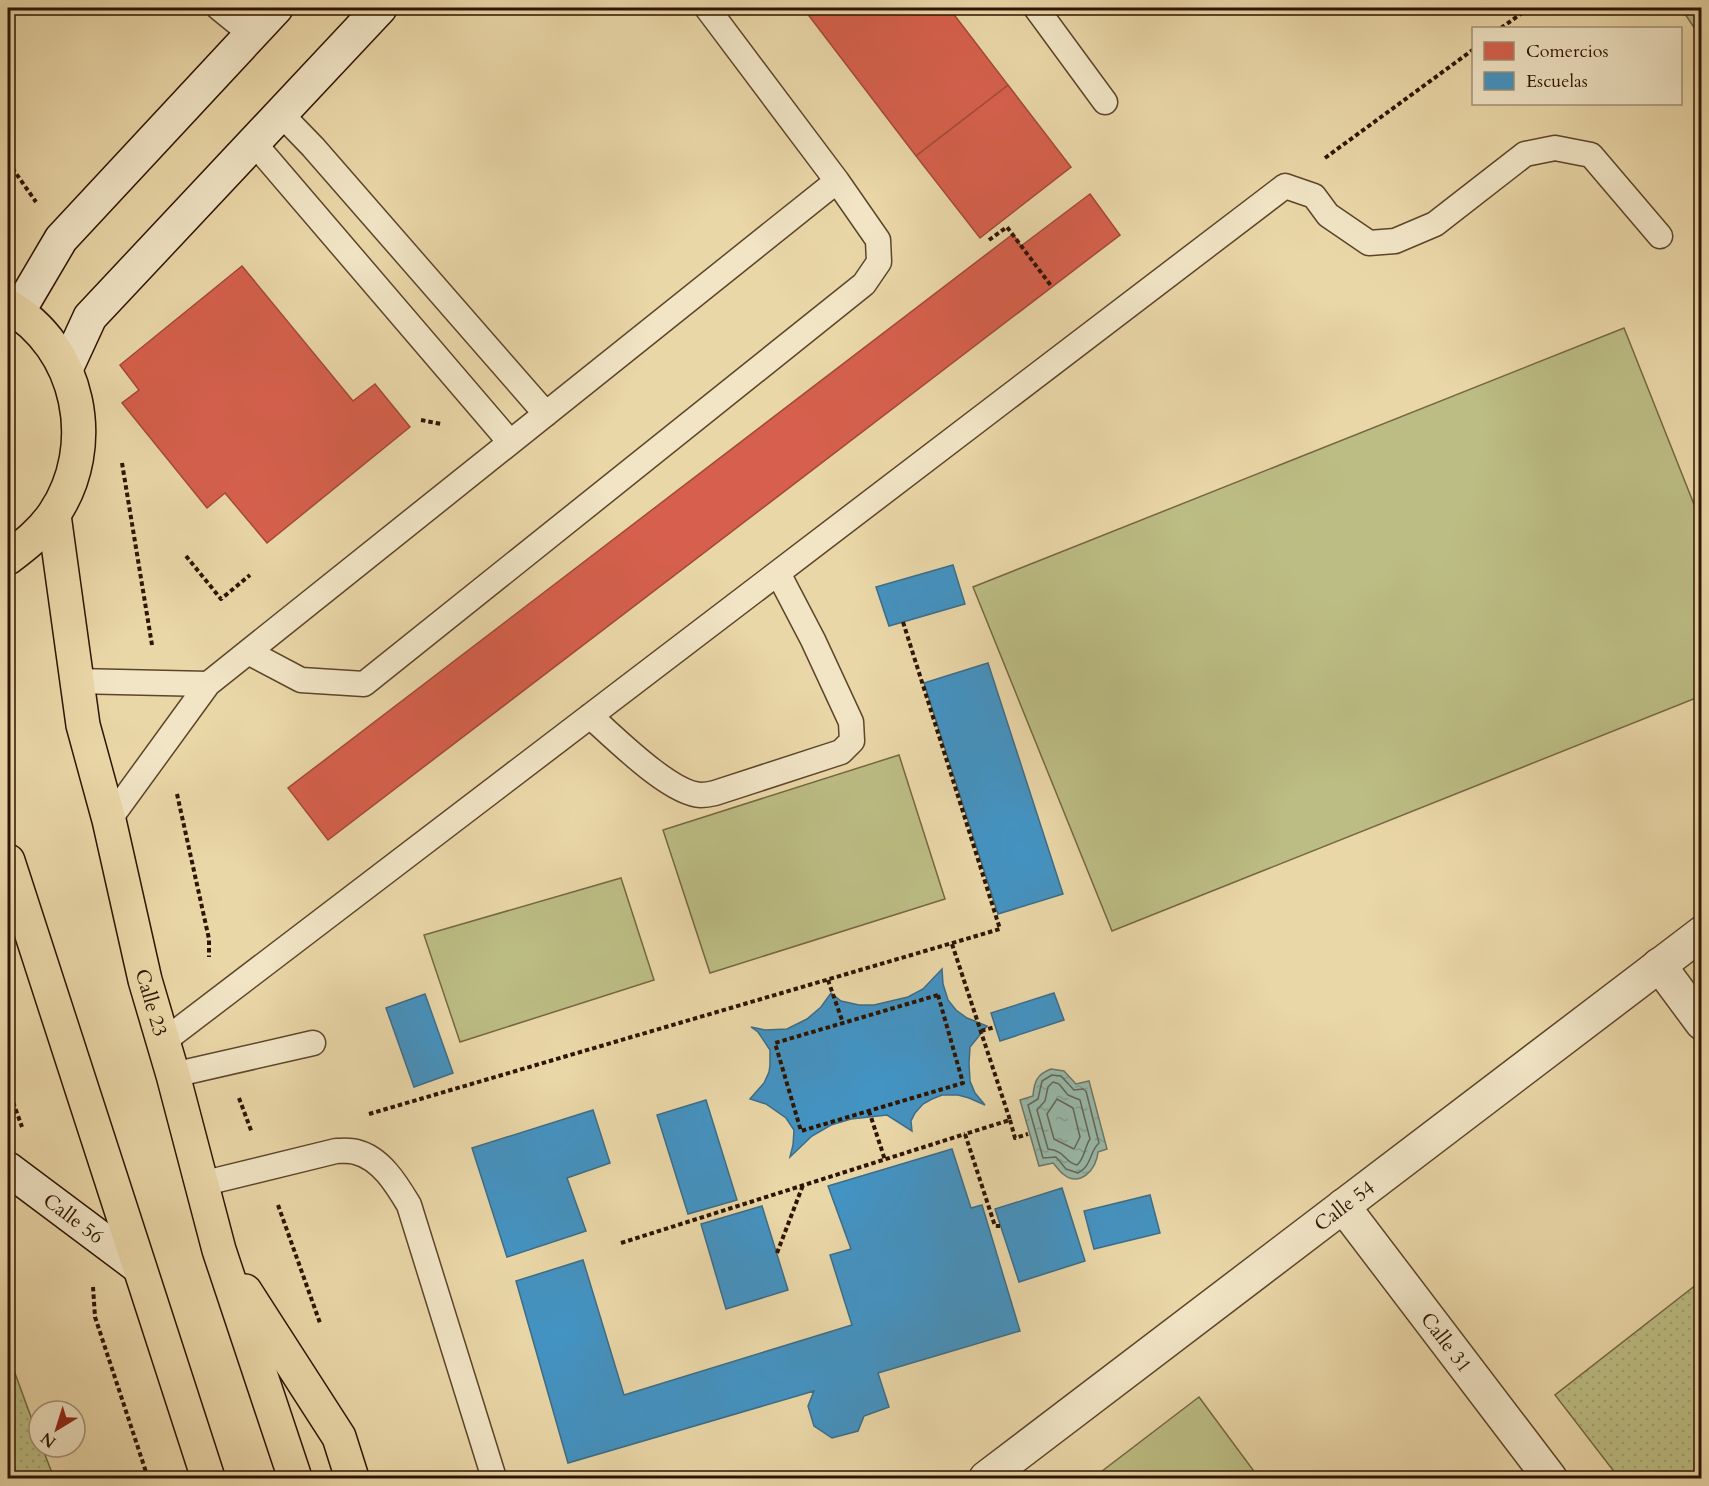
<svg xmlns="http://www.w3.org/2000/svg" width="1709" height="1486" viewBox="0 0 1709 1486" font-family="Cardo,serif">
  <defs>
    <pattern id="park-dots" width="8" height="8" patternUnits="userSpaceOnUse" patternTransform="scale(1.5)"><rect width="8" height="8" fill="#bcbd84"/><path d="M2 2h.1M6 6h.1" fill="none" stroke="#a2a270" stroke-width="1.8" stroke-linecap="round"/></pattern>
    <pattern id="water-ripples" width="26" height="14" patternUnits="userSpaceOnUse" patternTransform="scale(1.5)"><rect width="26" height="14" fill="#98b9aa"/><path d="M2 4q2-2 4 0t4 0M15 11q2-2 4 0t4 0" fill="none" stroke="#839e90"/></pattern>
  </defs>
  <rect width="100%" height="100%" fill="#ead7a8"/>
  <filter id="stains"><feTurbulence type="fractalNoise" baseFrequency=".00333" numOctaves="4"/><feColorMatrix values="0 0 0 0 .2 0 0 0 0 .09 0 0 0 0 .02 0 0 0 .5 -.17"/></filter>
  <radialGradient id="worn" r=".72"><stop offset=".6" stop-color="#630" stop-opacity="0"/><stop offset="1" stop-color="#630" stop-opacity=".3"/></radialGradient>
  <path fill="#bcbd84" stroke="#756842" stroke-width="1.5" d="M1681 8H1701V38Z
    M1624 328 1701 522V696L1112 931 973 587Z
    M899 755 945 899 710 973 663 830Z
    M621 878 654 980 460 1042 424 935Z
    M1199 1397 1259 1478H1093Z"/>
  <path fill="url(#park-dots)" stroke="#756842" stroke-width="1.5" d="M1701 1281V1466L1685 1478H1619L1555 1395Z
    M8 1354 39 1439V1447H42L54 1478H21L8 1462Z"/>
  <path fill="url(#water-ripples)" stroke="#6e7766" stroke-width="1.5" d="M1051 1069 1064 1071 1076 1084 1089 1081 1107 1149 1098 1152C1097 1169 1080 1188 1063 1174 1059 1171 1056 1166 1053 1163L1039 1166 1020 1100 1033 1096C1034 1082 1037 1074 1051 1069Z"/>
  <path fill="#d6604d" stroke="#a44936" stroke-width="1.5" d="M803 8H949L1008 85 916 156Z
    M1008 85 1071 167 980 238 916 156Z
    M1090 194 1120 235 328 840 288 788 1013 234 1021 246Z
    M242 266 353 401 375 384 410 427 267 543 225 493 207 508 122 403 139 390 120 365Z"/>
  <path fill="#4393c3" stroke="#3d6d88" stroke-width="1.5" d="M953 565 965 604 889 626 876 587Z
    M988 663 1063 894 998 914 924 683Z
    M942 969 943 984 948 1000 956 1010 967 1018 987 1026 970 1047 969 1063 970 1081 975 1093 985 1105 969 1098 958 1095H942L932 1099 923 1104 915 1113 911 1121 912 1131 887 1115 851 1119 831 1125 812 1136 790 1157 793 1145 794 1130 786 1118 766 1104 750 1099 764 1083 769 1072 770 1065V1050L758 1032 751 1027 765 1030 787 1029 807 1019 821 1007 831 993 841 1001 859 1005H874L908 997 923 989Z
    M1054 993 1064 1020 1000 1041 991 1013Z
    M425 994 453 1073 414 1087 386 1008Z
    M706 1100 737 1200 688 1214 657 1115Z
    M593 1110 610 1163 567 1178 586 1231 507 1257 472 1148Z
    M952 1149 971 1208 982 1205 1020 1331 878 1373 889 1407 864 1416 858 1431 832 1438 814 1426 808 1406 814 1391 568 1463 516 1281 583 1260 624 1395 852 1325 830 1255 851 1249 828 1186Z
    M1062 1188 1085 1261 1019 1282 995 1209Z
    M1150 1195 1160 1233 1094 1249 1084 1211Z
    M762 1206 788 1290 726 1309 701 1224Z"/>
  <g fill="none" stroke-linecap="round" stroke-linejoin="round">
    <path stroke="#636655" stroke-width="1.5" d="M1052 1075 1061 1076 1074 1090 1083 1089 1086 1091 1099 1143C1089 1152 1092 1166 1078 1173L1066 1169 1056 1157 1043 1158 1028 1105 1038 1099 1042 1081Z
      M1053 1082 1059 1084 1068 1095 1080 1100 1090 1139C1084 1148 1085 1158 1077 1165 1064 1163 1067 1151 1048 1149L1037 1110 1045 1101 1048 1087Z
      M1057 1099 1073 1108 1080 1137 1074 1149 1054 1139 1047 1114Z"/>
    <g stroke="#5d452a" stroke-width="27">
      <path id="lane" d="M219 8 251 34
        M1036 8 1105 102
        M281 114 313 147 546 414
        M254 143 510 442
        M248 652 301 680 364 684 864 284 879 262 878 240 837 181 707 8
        M75 681 208 684
        M590 716C614 737 670 794 701 795 705 795 711 794 715 793L841 752 852 741 851 722 813 640 778 573
        M109 820 208 684 837 181
        M164 1041 1285 186 1314 196 1328 215 1369 243 1395 241 1435 224 1525 154 1555 148 1591 155 1660 236
        M173 1075 313 1043
        M201 1184 336 1151C342 1151 350 1150 356 1152 381 1158 397 1185 409 1205L494 1478"/>
    </g>
    <g stroke="#5d452a" stroke-width="36">
      <g id="street">
        <path d="M1659 965 1702 1023"/>
        <path id="s1" d="M1343 1206 1550 1478"/>
        <path id="s2" d="M986 1478 1702 933"/>
      </g>
    </g>
    <g stroke="#2e1400" stroke-width="36">
      <g id="secondary">
        <path d="M18 312 61 239 276 8"/>
        <path d="M66 369 90 317 380 8"/>
        <path id="s3" d="M8 1169 139 1267"/>
      </g>
    </g>
    <g stroke="#2e1400" stroke-width="36">
      <g id="primary">
        <path d="M8 306C80 347 100 446 54 514 42 532 25 545 8 558"/>
        <path id="s4" d="M54 515 83 725 109 820 145 980 173 1075 219 1250 295 1478"/>
        <path d="M8 861 208 1478"/>
        <path d="M245 1291 339 1437 352 1478"/>
      </g>
    </g>
    <path stroke="#2e1400" stroke-width="4" stroke-dasharray="4.5 3" stroke-linecap="butt" d="M1501 28 1529 8
      M1325 158 1474 49
      M8 162 36 202
      M989 240 1007 227 1052 287
      M421 420 441 424
      M122 463 152 645
      M186 556 221 599 250 575
      M177 794 209 939V957
      M952 944 1010 1120 965 1134 995 1226H1000
      M828 980 843 1023
      M938 995 963 1083 801 1131 775 1043Z
      M981 1031 995 1027
      M8 1088 22 1127
      M239 1098 252 1133
      M869 1111 885 1160
      M369 1114 1000 929 903 622
      M1010 1120 1015 1138 1028 1134
      M278 1205 320 1323
      M621 1243 965 1134
      M777 1253 803 1185
      M93 1287 95 1317 148 1478"/>
    <use href="#lane" stroke="#f1e5c6" stroke-width="24"/>
    <use href="#street" stroke="#f1e5c6" stroke-width="33"/>
    <use href="#secondary" stroke="#f1e5c6" stroke-width="33"/>
    <use href="#primary" stroke="#ead7a8" stroke-width="33"/>
  </g>
  <g text-anchor="middle" dominant-baseline="central" stroke-width="6" stroke-linejoin="round" paint-order="stroke">
    <g font-size="20" fill="#2e1400" stroke="#f1e5c6">
      <text stroke="none"><textPath href="#s4" startOffset="498">Calle 23</textPath></text>
      <text stroke="none"><textPath href="#s2" startOffset="450">Calle 54</textPath></text>
      <text stroke="none"><textPath href="#s3" startOffset="82">Calle 56</textPath></text>
      <text stroke="none"><textPath href="#s1" startOffset="171">Calle 31</textPath></text>
    </g>
  </g>
  <rect width="1709" height="1486" fill="none" stroke="#ead7a8" stroke-width="30"/>
  <rect x="9" y="9" width="1691" height="1468" fill="none" stroke="#2e1400" stroke-width="3"/>
  <rect x="15" y="15" width="1679" height="1456" fill="none" stroke="#2e1400" stroke-width="1.5"/>
  <rect x="1472" y="27" width="210" height="78" fill="#f1e5c6" stroke="#a39177" stroke-width="1.5"/>
  <rect x="1484" y="42" width="30" height="18" fill="#d6604d" stroke="#a39177" stroke-width="1.5"/>
  <text x="1526" y="57" font-size="18" fill="#2e1400">Comercios</text>
  <rect x="1484" y="72" width="30" height="18" fill="#4393c3" stroke="#a39177" stroke-width="1.5"/>
  <text x="1526" y="87" font-size="18" fill="#2e1400">Escuelas</text>
  <g transform="translate(57 1429) rotate(218)"><circle r="28" fill="#f1e5c6" stroke="#a39177" stroke-width="1.5"/>
  <path d="M0-4.5L10 22L0 15L-10 22Z" fill="#8f2418"/>
  <text y="-9" font-size="16" font-weight="bold" text-anchor="middle" fill="#2e1400">N</text>
  </g>
  <rect width="100%" height="100%" filter="url(#stains)"/>
  <rect width="100%" height="100%" fill="url(#worn)"/>
</svg>
